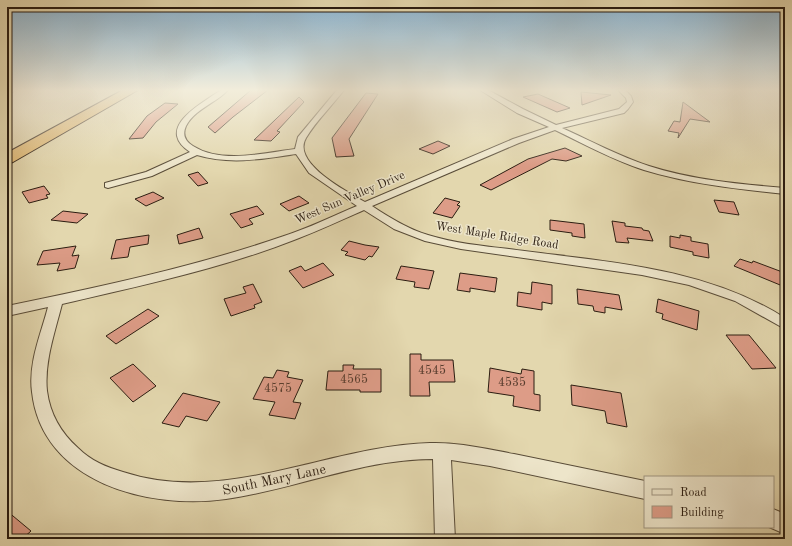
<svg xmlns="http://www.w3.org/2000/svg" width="792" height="546" viewBox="0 0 792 546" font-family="'Old Standard TT',serif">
  <rect width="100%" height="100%" fill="#e3d7ae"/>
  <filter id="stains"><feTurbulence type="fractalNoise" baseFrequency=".005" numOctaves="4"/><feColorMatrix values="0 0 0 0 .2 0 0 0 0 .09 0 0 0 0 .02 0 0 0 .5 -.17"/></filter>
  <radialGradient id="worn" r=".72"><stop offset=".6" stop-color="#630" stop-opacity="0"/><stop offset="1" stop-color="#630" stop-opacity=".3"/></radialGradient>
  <path fill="#dd9c87" stroke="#2b1d11" d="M251 90H268L233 117 215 133 208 127Z
    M581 92 611 95 582 105Z
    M366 93 378 94 349 139 354 156 336 157 332 138Z
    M538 94 570 108 557 112 523 97Z
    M299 97 304 102 277 131 280 132 271 141 254 140Z
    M683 102 710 122 690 119 678 138 679 133 668 131 674 121 680 122Z
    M165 103 178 104 156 122 143 138 129 139 147 116Z
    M438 141 450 146 433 154 419 149Z
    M565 148 582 156 566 161 552 159 491 190 480 185 528 159Z
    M198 172 208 183 198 186 188 175Z
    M44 186 50 194 46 195 48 198 29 203 22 192Z
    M153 192 164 198 146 206 135 199Z
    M299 196 309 203 289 211 280 204Z
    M445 198 460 202 457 205 460 206 452 218 433 213Z
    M714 200 734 202 739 215 719 212Z
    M257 206 264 214 249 219 253 224 241 228 230 214Z
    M63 211 88 214 77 223 51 220Z
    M550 220 584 224 585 238 572 236V233L550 230Z
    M612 221 625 223V226L642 228 643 230 649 231 653 241 627 238 629 243 616 242Z
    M199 228 203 238 179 244 177 235Z
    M149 235 148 244 130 247 128 257 111 259 116 240Z
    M680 235 691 237V241L708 244 709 258 693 255V252L670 247V236L680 238Z
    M349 241 365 245 379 247 372 257 369 256 365 260 345 255 348 252 341 250Z
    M76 246 72 256 79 255 75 268 57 271 60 263 37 265 43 251Z
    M740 259 752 263 753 261 785 273V287L734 266Z
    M323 263 334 275 303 288 289 271 301 266 305 271Z
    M401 266 434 271 429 289 414 287 415 282 396 279Z
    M460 273 497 278 495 292 470 288V292L457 290Z
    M532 282 552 285V304L542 302V310L517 306 518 292 531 294Z
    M253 284 262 302 254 305 255 308 231 316 224 299 246 293 243 287Z
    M577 289 619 295 622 310 605 307V313L594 311 593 306 578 304Z
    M658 299 699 311 697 330 662 319 663 314 656 312Z
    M148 309 159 316 116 344 106 336Z
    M726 335H749L776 368 752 369Z
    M410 354H421V360H453L455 382H429L430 396H410Z
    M133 364 156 386 133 402 110 378Z
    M343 365H354L353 369H381V392H360V390H326L328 371H343Z
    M490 368 521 374 522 369 534 371V394L540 395V411L513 406 514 396 488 392Z
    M277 370 289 372 287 377 303 380 293 402 301 403 295 419 269 415 275 402 253 399 264 377 273 378Z
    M571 385 621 393 627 427 607 423 605 411 572 405Z
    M183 393 220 402 207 421 186 416 179 427 162 423Z
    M7 511 31 531 22 539H7Z"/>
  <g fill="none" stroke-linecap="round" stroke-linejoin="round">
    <g stroke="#594c38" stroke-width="2">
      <path id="minor" d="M7 90H16L7 95Z
        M221 90H228C216 103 195 109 186 126 182 135 185 141 193 146 221 164 264 153 295 149L298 137 337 90H344C332 106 316 121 306 138 291 163 348 192 365 202L513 139 549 127 517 113 480 90H488L523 109 556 125 619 109 627 102 626 98 618 90H625L631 96 633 102 628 109 624 113 562 128C591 141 619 156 649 166 693 180 739 184 785 188V194C737 189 690 184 644 170 613 160 584 144 555 130L519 143 372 206C390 218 408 229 428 235 454 243 482 246 509 249 603 262 703 266 785 318V329L735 301 689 285 642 275 461 249 425 241 394 229 364 210C341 220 318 231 294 240 220 269 139 286 62 304 55 332 44 362 47 391 50 414 61 433 78 448 91 461 106 467 123 472 226 506 327 446 430 443 458 442 486 449 514 454 558 463 601 472 645 481V499L490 466 451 460 455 539H435L433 459C362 459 296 489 226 499 150 510 42 483 32 392 28 363 41 334 48 307L7 316V306C100 287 194 267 284 236 309 228 333 216 357 206L309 173 296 154C263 159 230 165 197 155L152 176 108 188 105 187V183L146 172 190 152C154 128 201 104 221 90Z
        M773 509 785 514V534L769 527H773Z"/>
    </g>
    <g stroke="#2b1d11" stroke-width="2">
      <path id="motorway" d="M123 90H138L13 162 7 164V153Z"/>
    </g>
    <use href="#minor" fill="#ede5ca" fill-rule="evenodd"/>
    <use href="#motorway" fill="#e2bc77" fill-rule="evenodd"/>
  </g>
  <linearGradient id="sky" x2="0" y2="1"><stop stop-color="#89b5d4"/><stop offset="0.54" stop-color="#f2eddb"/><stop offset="1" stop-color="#f2eddb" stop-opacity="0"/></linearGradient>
  <rect width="792" height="167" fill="url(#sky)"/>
  <g text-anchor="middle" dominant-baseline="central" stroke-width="3" stroke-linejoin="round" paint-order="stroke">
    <g font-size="12" fill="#2b1d11" stroke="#ede5ca">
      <text transform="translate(350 198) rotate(-23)">West Sun Valley Drive</text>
      <text transform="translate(497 236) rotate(9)">West Maple Ridge Road</text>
    </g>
    <g font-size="12" fill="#583d2e">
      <text x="432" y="371">4545</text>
      <text x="354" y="380">4565</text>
      <text x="512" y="383">4535</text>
      <text x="278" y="389">4575</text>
    </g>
    <g font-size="14" fill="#2b1d11" stroke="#ede5ca">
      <text transform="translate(274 480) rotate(-12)">South Mary Lane</text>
    </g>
  </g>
  <rect width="792" height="546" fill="none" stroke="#e3d7ae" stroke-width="24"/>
  <rect x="8" y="8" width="776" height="530" fill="none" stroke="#2b1d11" stroke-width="2"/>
  <rect x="12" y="12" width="768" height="522" fill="none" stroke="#2b1d11"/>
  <rect x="644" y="476" width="130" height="52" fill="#ede5ca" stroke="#9f9580"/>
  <rect x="652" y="489" width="20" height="6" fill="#ede5ca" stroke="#9f9580"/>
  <text x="680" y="496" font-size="12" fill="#2b1d11">Road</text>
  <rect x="652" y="506" width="20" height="12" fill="#dd9c87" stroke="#9f9580"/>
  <text x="680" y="516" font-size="12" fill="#2b1d11">Building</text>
  <rect width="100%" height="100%" filter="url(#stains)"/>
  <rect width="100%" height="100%" fill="url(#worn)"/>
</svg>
